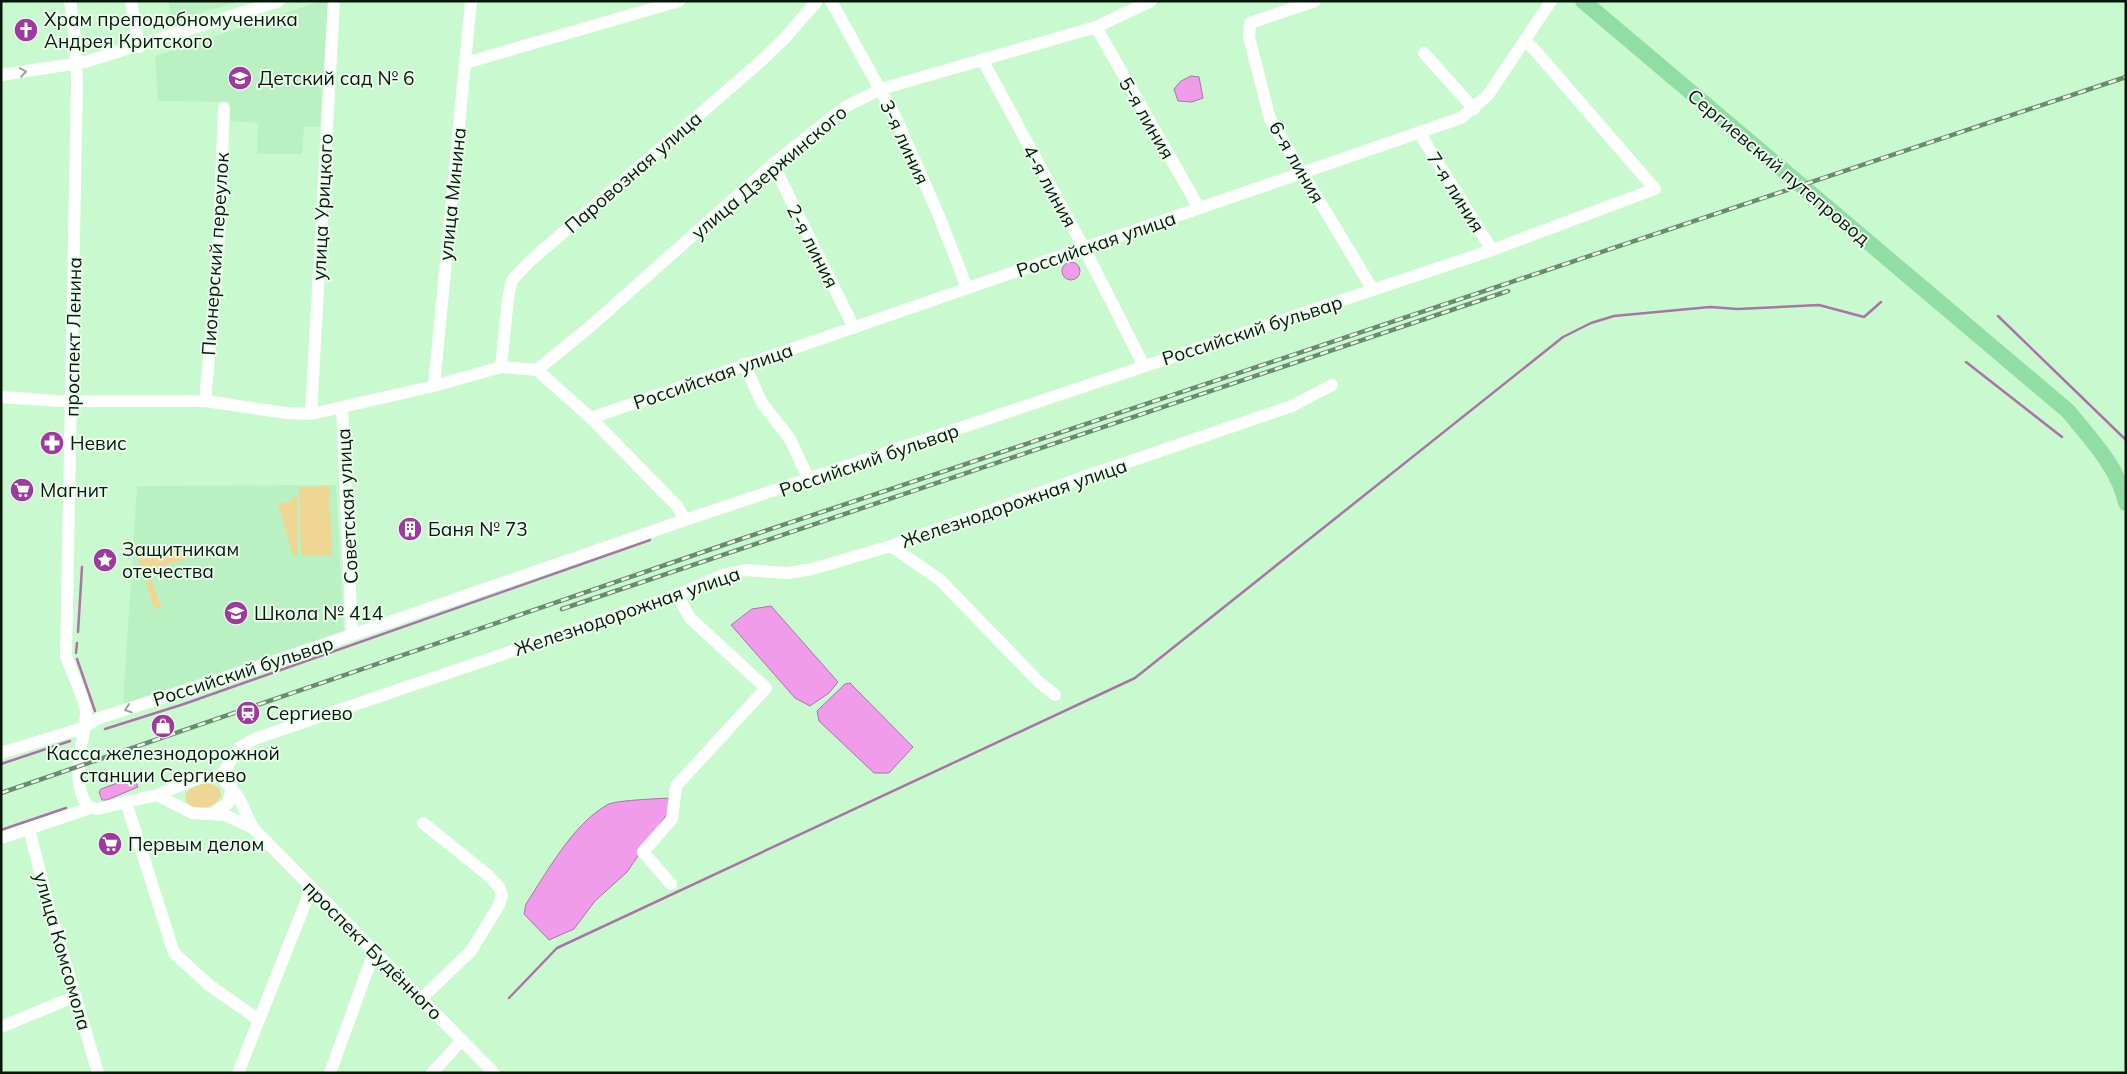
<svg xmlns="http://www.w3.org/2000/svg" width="2127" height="1074" viewBox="0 0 2127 1074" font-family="Mulish,sans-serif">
  <rect width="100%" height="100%" fill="#c9f9cf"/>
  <path fill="#baf1c2" d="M169 1H240L170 23Z
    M321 1H328L320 127H304L302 154H257L258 123 230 121 229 102 158 101 155 56Z
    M336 485 344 631 123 704 137 486Z"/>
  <path fill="#f0d695" d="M329 486 332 555 301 556 299 487Z
    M297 496 298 555 293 556 278 504 292 501V497Z
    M145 545H179L185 548 188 558 142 573C138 562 136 553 145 545Z
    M151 579 162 608 160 609 153 606 146 582Z
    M209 783 220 788 221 797C213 808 201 811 189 806 178 790 196 785 209 783Z"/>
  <path fill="#f09ceb" stroke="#aa74a7" d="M1191 76 1199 77 1203 98 1192 102 1178 101 1174 89 1181 81Z
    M1062 271a9 9 0 1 1 18 0a9 9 0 1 1-18 0Z
    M771 606 838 682 829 693 810 706 795 698 731 625 752 609Z
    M850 683 913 747 889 773H874L819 721 817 711 845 684Z
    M134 777 138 787 107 800H102L99 792 101 789Z
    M669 798V811L627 872 595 901 574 929 549 940 524 914 526 904C547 872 573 824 607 805 615 800 656 799 669 798Z"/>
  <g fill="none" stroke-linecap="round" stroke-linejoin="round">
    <path stroke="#aa74a7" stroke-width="2.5" d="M1998 316 2126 440
      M1966 362 2062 437
      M78 632 82 567
      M76 653 77 643
      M77 659 95 711
      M105 729 184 704 650 540
      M1 764 70 741
      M1 830 66 808
      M509 998 557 948 1135 678 1563 337 1591 323 1614 316 1710 307 1738 309 1819 305 1864 317 1881 302"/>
    <path stroke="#fff" stroke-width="12" d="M70 1 75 37 77 81 66 656C70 668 86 703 86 712 85 744 68 777 88 807L97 809 157 795 199 778 221 776
      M131 1 139 47
      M831 1 896 118 939 216 967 288
      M1315 1 1250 23 1249 37 1270 119 1373 290
      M1096 27 1199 208
      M1424 53 1474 109
      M982 59 1084 248 1144 366
      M465 63 679 1
      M1 75 85 62 279 1
      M1420 134 1492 250
      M773 164 854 328
      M744 364 762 403 790 439 809 480
      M501 367 508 298 512 280 529 262 760 62 784 39 817 1
      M537 370 592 325 773 164 845 107 881 89 1096 27 1151 1
      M434 386 471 1
      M1 397 59 401H205L286 413 311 414 434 386 501 367 537 370 591 418 677 506 685 520
      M205 401 218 260 224 108
      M342 407 352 635
      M311 414 334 1
      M591 418 1461 118 1488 95 1551 1
      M891 546 940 580 1039 682 1055 695
      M1 753 83 728 99 718 253 669 685 520 1492 250 1655 189 1532 47 1525 42
      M221 776 239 748 254 739 677 595 726 574 745 570 788 573 812 569 891 546 1087 476 1292 406 1332 385
      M221 776 239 798 253 828
      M157 795 192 813 225 815 253 828 494 1073
      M126 802 174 953 209 985 259 1020
      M214 813 228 803 232 788
      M29 829 49 907 98 1073
      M1 838 90 808
      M671 884 643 852 672 819 676 786 766 688 690 618 677 595
      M421 999 471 951 499 905 502 895 499 887 489 876 423 823
      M1 1027 76 996
      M238 1073 309 894 313 890
      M330 1073 374 952
      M432 1073 462 1040"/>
    <path stroke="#91dea5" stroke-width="16" d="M1583 1 2068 411C2090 438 2119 468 2126 503"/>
    <g stroke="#6a8b6e" stroke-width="4.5">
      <path id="rail" d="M562 609 1508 291
        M1 793 738 540 2126 77"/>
    </g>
    <use href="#rail" stroke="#ebfeed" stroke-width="2.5" stroke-dasharray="8" stroke-linecap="butt"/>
  </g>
  <defs><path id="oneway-chevron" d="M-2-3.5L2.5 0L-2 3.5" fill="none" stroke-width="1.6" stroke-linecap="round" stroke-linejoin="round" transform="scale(1.25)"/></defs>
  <g stroke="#9ba29d">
    <use href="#oneway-chevron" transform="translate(23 72) rotate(-8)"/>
    <use href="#oneway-chevron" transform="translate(128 709) rotate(162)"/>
  </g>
  <defs>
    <g id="church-disc" transform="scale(1.25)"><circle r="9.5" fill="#9f399d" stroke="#ebfeed"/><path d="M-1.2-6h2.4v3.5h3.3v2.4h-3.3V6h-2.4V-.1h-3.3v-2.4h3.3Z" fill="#fff"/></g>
    <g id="school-disc" transform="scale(1.25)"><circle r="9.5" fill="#9f399d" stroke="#ebfeed"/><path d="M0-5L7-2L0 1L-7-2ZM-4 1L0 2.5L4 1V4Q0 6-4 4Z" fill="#fff"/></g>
    <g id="pharmacy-disc" transform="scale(1.25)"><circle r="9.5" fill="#9f399d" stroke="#ebfeed"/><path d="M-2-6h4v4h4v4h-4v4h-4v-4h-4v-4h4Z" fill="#fff"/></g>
    <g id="supermarket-disc" transform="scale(1.25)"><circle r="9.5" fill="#9f399d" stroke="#ebfeed"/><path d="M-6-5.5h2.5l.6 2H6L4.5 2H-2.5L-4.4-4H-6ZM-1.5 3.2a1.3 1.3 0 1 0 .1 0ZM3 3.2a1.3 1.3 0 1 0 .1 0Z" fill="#fff"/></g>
    <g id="building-disc" transform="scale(1.25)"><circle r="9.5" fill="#9f399d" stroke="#ebfeed"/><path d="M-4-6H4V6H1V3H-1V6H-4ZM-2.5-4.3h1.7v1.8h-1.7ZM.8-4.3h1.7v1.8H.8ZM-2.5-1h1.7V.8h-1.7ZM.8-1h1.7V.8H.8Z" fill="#fff"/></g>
    <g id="sight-disc" transform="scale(1.25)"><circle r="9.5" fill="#9f399d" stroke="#ebfeed"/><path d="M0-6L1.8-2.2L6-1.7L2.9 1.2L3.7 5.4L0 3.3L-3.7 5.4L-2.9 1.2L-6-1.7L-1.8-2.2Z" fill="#fff"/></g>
    <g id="station-disc" transform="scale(1.25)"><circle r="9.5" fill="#9f399d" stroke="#ebfeed"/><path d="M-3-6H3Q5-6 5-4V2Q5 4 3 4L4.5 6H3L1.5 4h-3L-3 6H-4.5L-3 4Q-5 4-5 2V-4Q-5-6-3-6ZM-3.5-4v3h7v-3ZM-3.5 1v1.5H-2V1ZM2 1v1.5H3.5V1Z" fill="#fff"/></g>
    <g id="shop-disc" transform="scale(1.25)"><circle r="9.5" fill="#9f399d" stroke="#ebfeed"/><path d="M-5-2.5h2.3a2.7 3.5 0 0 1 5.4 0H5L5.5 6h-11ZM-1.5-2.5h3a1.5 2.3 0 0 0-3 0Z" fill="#fff"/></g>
  </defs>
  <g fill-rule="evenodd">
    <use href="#church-disc" x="26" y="30"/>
    <use href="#school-disc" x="240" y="78"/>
    <use href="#pharmacy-disc" x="52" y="443"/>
    <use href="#supermarket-disc" x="22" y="490"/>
    <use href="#building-disc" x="410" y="529"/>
    <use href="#sight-disc" x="105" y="560"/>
    <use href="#school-disc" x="236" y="613"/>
    <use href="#station-disc" x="248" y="713"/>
    <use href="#shop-disc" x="163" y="726"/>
    <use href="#supermarket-disc" x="110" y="844"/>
  </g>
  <g text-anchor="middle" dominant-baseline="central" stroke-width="4" stroke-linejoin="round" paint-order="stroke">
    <g font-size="19" fill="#061709" stroke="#ebfeed" text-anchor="start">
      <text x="44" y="19">Храм преподобномученика<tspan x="44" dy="22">Андрея Критского</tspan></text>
      <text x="258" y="78">Детский сад № 6</text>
      <text x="70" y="443">Невис</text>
      <text x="40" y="490">Магнит</text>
      <text x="428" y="529">Баня № 73</text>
      <text x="122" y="549">Защитникам<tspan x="122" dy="22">отечества</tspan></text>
      <text x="254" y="613">Школа № 414</text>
      <text x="266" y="713">Сергиево</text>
      <text x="163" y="753" text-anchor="middle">Касса железнодорожной<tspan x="163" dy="22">станции Сергиево</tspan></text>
      <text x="128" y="844">Первым делом</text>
    </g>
    <g font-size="19" fill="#061709" stroke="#ebfeed">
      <text transform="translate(1147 118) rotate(60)">5-я линия</text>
      <text transform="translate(905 142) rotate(65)">3-я линия</text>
      <text transform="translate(1297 162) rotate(60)">6-я линия</text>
      <text transform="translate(1779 167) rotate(40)">Сергиевский путепровод</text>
      <text transform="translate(633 172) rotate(-41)">Паровозная улица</text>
      <text transform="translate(769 172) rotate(-40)">улица Дзержинского</text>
      <text transform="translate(1050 186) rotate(61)">4-я линия</text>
      <text transform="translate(1456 192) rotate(58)">7-я линия</text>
      <text transform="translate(452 194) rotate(-84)">улица Минина</text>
      <text transform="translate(322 207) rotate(-87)">улица Урицкого</text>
      <text transform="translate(1096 244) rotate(-19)">Российская улица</text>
      <text transform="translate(813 246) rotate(63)">2-я линия</text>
      <text transform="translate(215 254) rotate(-86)">Пионерский переулок</text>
      <text transform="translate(1252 330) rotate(-18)">Российский бульвар</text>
      <text transform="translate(73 337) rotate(-89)">проспект Ленина</text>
      <text transform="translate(713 376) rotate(-19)">Российская улица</text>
      <text transform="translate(869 460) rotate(-19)">Российский бульвар</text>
      <text transform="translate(1014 503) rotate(-19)">Железнодорожная улица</text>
      <text transform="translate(347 506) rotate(-93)">Советская улица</text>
      <text transform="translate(627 611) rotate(-19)">Железнодорожная улица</text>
      <text transform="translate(243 671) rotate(-18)">Российский бульвар</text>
      <text transform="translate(373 950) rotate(45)">проспект Будённого</text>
      <text transform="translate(63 951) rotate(74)">улица Комсомола</text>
    </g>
  </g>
  <rect width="2127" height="1074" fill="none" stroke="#061709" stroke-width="5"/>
</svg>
